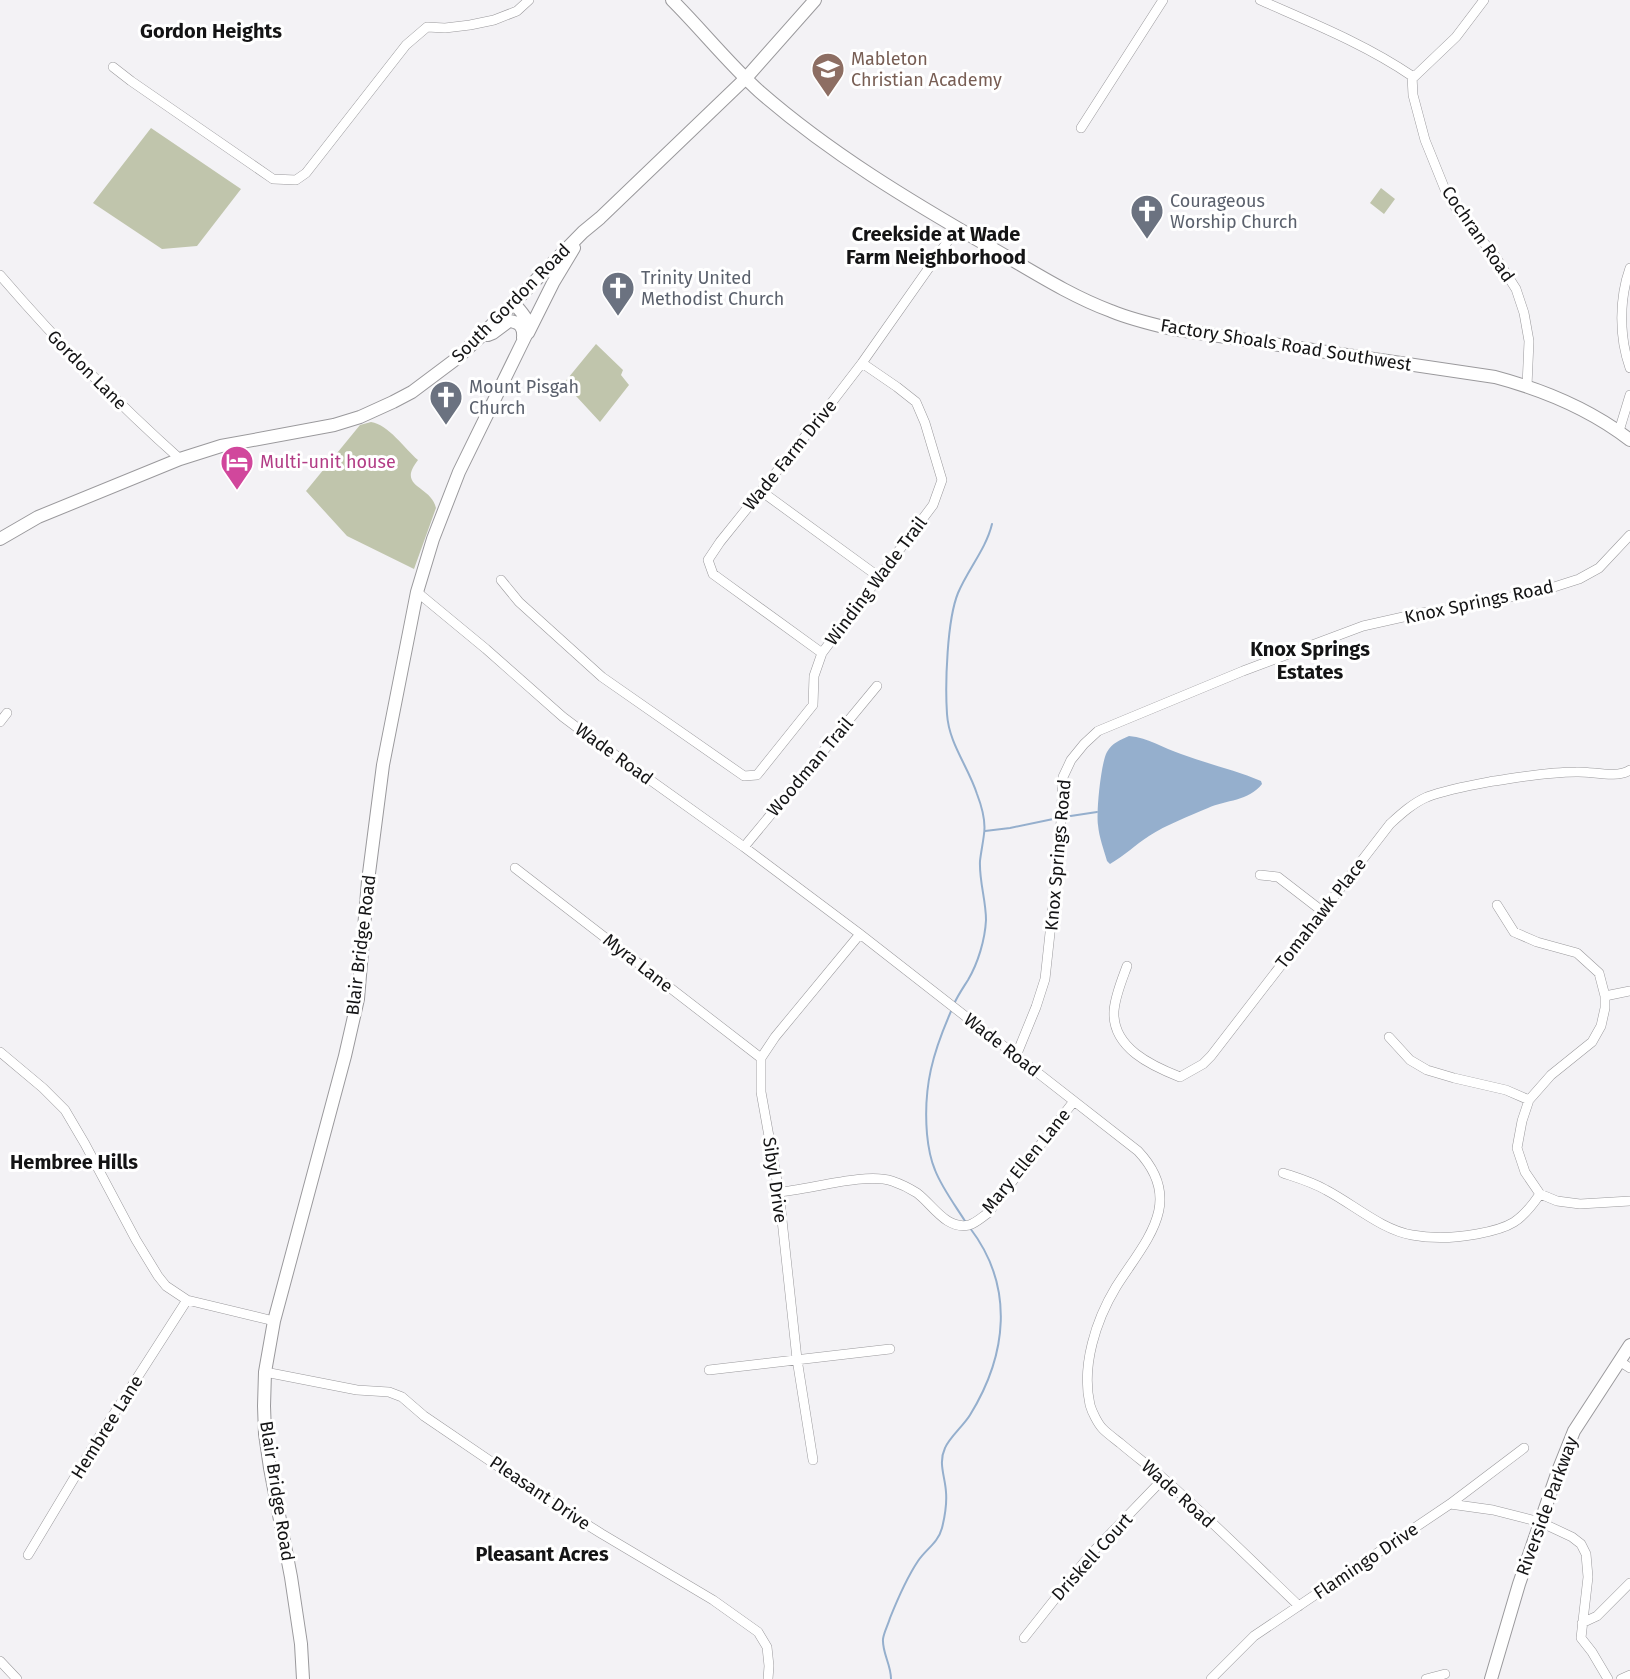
<svg xmlns="http://www.w3.org/2000/svg" width="1630" height="1679" viewBox="0 0 1630 1679" font-family="'Fira Sans',sans-serif">
  <rect width="100%" height="100%" fill="#f3f2f5"/>
  <path fill="#c0c5ac" d="M151 128 241 189 197 246 162 249 93 203Z
    M1381 188 1395 199 1384 214 1370 203Z
    M596 344 623 370 621 375 629 385 600 422 564 383Z
    M371 422C389 425 404 448 418 460 396 488 431 485 436 508L414 569 347 536 306 491 360 425Z"/>
  <path fill="#95afcd" d="M1129 736C1149 738 1163 748 1181 754 1208 764 1235 770 1261 781L1262 784C1249 801 1226 800 1208 808 1189 816 1166 825 1149 836 1135 845 1124 856 1110 864L1107 861C1104 850 1099 837 1098 825 1096 813 1101 762 1107 752 1112 743 1120 740 1129 736Z"/>
  <g fill="none" stroke-linecap="round" stroke-linejoin="round">
    <path stroke="#95afcd" stroke-width="2" d="M1064 817 1097 812
      M985 831 1010 828 1058 818
      M954 1004C958 995 963 988 968 980 978 963 985 940 986 920 986 900 979 881 980 861 981 852 983 843 984 834 986 821 982 807 977 794 968 766 949 744 947 714 945 684 947 620 958 593 968 569 986 549 992 524
      M952 1009C933 1052 923 1086 927 1134 928 1145 930 1158 935 1170 942 1188 955 1205 965 1221
      M891 1679C891 1664 882 1653 883 1639 884 1632 888 1625 890 1618 898 1598 906 1579 918 1561 926 1549 938 1543 942 1528 945 1516 947 1504 946 1492 945 1476 938 1463 945 1448 949 1438 964 1425 970 1415 1007 1355 1015 1287 970 1228"/>
    <g stroke="#9a999c" stroke-width="10">
      <path id="street" d="M1260 0C1312 23 1365 44 1412 76L1413 95 1425 140 1446 192 1459 213 1495 256 1516 289 1524 313 1529 341 1527 386
        M113 67 131 81 273 179 296 180 306 173 406 45 427 27 445 28 470 25 494 20 517 11 529 0
        M1413 78 1456 37 1484 0
        M1081 128 1163 0
        M1630 268C1619 299 1619 337 1630 368
        M0 275C56 340 116 402 180 459
        M1619 431 1630 395
        M761 491 879 577
        M501 580 519 602 602 677 744 776 757 775 813 705 814 676 822 653 933 505 942 480 925 423 916 402 897 387 862 363
        M417 592 486 649 563 717 583 732 744 847 860 934 1138 1151C1186 1202 1145 1241 1116 1287 1096 1320 1081 1366 1090 1405 1092 1412 1098 1424 1103 1429 1108 1434 1115 1439 1120 1443 1134 1455 1149 1466 1163 1478 1210 1519 1254 1563 1299 1606
        M822 653 713 574 708 560 720 542 819 419 862 363 957 228
        M0 722 7 713
        M744 847 877 686
        M515 868 761 1058
        M1260 875 1278 877 1322 911
        M1497 905 1514 932 1537 942 1577 953 1599 973 1605 996V1008L1601 1026 1592 1042 1551 1075 1529 1100 1522 1121 1517 1148 1525 1172 1540 1194 1557 1201 1580 1204 1630 1201
        M1127 966C1122 980 1115 996 1114 1011 1112 1048 1152 1066 1180 1077L1203 1064 1211 1056 1390 824C1401 814 1413 803 1427 797 1448 789 1472 785 1494 781 1521 777 1548 772 1576 772 1592 771 1616 779 1630 770
        M1605 996 1630 991
        M1389 1037 1410 1060 1427 1070 1454 1078 1506 1090 1529 1100
        M0 1052 43 1088 65 1110 85 1144 136 1240 158 1276 166 1286 187 1300 274 1321
        M1016 1056 1036 1007 1045 979 1060 841 1063 777 1071 760 1084 744 1098 731 1243 671 1363 626 1421 613 1458 609 1554 587 1579 579 1599 568 1630 535
        M1283 1173C1298 1178 1312 1182 1326 1190 1353 1204 1382 1230 1412 1235 1433 1239 1455 1238 1477 1234 1510 1228 1521 1222 1540 1194
        M779 1192C809 1190 865 1172 892 1181 901 1184 909 1188 917 1193 933 1205 946 1230 969 1225 976 1223 982 1217 988 1213L1074 1101
        M1619 1361 1630 1368
        M709 1370 890 1349
        M265 1372 357 1390 389 1392 402 1397 424 1416 546 1499 602 1534 713 1600 758 1632 767 1647 769 1666 768 1679
        M813 1460 797 1359 779 1192 761 1092V1058L775 1037 860 934
        M1450 1504 1493 1510 1540 1522 1572 1537 1581 1544 1586 1554 1588 1577 1581 1638 1592 1652 1608 1679
        M28 1555 94 1445 187 1300
        M1582 1623 1597 1616 1630 1583
        M1024 1638 1089 1556 1163 1479
        M0 1661 17 1679
        M1211 1679 1254 1636 1450 1504 1524 1448
        M1426 1679 1445 1674
        M1621 1679 1630 1675"/>
    </g>
    <g stroke="#9a999c" stroke-width="14">
      <path id="secondary" d="M672 0C702 30 729 64 760 92 830 153 910 201 990 247 1029 269 1068 295 1111 311 1130 319 1151 324 1172 329L1495 377C1544 390 1590 409 1630 440
        M528 333 553 283 574 248
        M488 335 493 333 509 321C519 322 524 326 523 338
        M0 539 38 517 180 459 221 446 334 425 360 417 393 402 412 392 456 359 480 337 583 232 600 218 746 78 815 0
        M303 1679 301 1644 291 1577 270 1468 265 1434 264 1406 265 1372 274 1321 345 1056 358 999 368 881 383 765 417 592 433 539 459 472 528 331C530 319 520 311 513 302
        M1491 1679 1519 1584 1558 1471 1574 1431 1630 1345"/>
    </g>
    <use href="#street" stroke="#fff" stroke-width="9"/>
    <use href="#secondary" stroke="#fff" stroke-width="12"/>
  </g>
  <defs>
    <g id="school-pin" transform="scale(1.725)"><path d="M0 17L-7.5 6A9.5 9.5 0 1 1 7.5 6Z" fill="#8d6e63" stroke="#fff"/><path d="M0-5L7-2L0 1L-7-2ZM-4 1L0 2.5L4 1V4Q0 6-4 4Z" fill="#fff"/></g>
    <g id="church-pin" transform="scale(1.725)"><path d="M0 17L-7.5 6A9.5 9.5 0 1 1 7.5 6Z" fill="#6b7280" stroke="#fff"/><path d="M-1.2-6h2.4v3.5h3.3v2.4h-3.3V6h-2.4V-.1h-3.3v-2.4h3.3Z" fill="#fff"/></g>
    <g id="hotel-pin" transform="scale(1.725)"><path d="M0 17L-7.5 6A9.5 9.5 0 1 1 7.5 6Z" fill="#d1479c" stroke="#fff"/><path d="M-6-4.5h1.5V1H6V5H4.5V3h-9V5H-6ZM-4 0a1.8 1.8 0 1 1 3.6 0ZM.5 0V-2.5h3Q6-2.5 6 0Z" fill="#fff"/></g>
  </defs>
  <g fill-rule="evenodd">
    <use href="#school-pin" x="828" y="69"/>
    <use href="#church-pin" x="1147" y="211"/>
    <use href="#church-pin" x="618" y="288"/>
    <use href="#church-pin" x="446" y="397"/>
    <use href="#hotel-pin" x="237" y="462"/>
  </g>
  <g text-anchor="middle" dominant-baseline="central" stroke-width="6" stroke-linejoin="round" paint-order="stroke">
    <g font-size="18" fill="#785e54" stroke="#fff" text-anchor="start">
      <text x="851" y="59">Mableton<tspan x="851" dy="21">Christian Academy</tspan></text>
    </g>
    <g font-size="18" fill="#5b616d" stroke="#fff" text-anchor="start">
      <text x="1170" y="201">Courageous<tspan x="1170" dy="21">Worship Church</tspan></text>
      <text x="641" y="278">Trinity United<tspan x="641" dy="21">Methodist Church</tspan></text>
      <text x="469" y="387">Mount Pisgah<tspan x="469" dy="21">Church</tspan></text>
    </g>
    <g font-size="18" fill="#141415" stroke="#fff">
      <text transform="translate(1478 234) rotate(55)">Cochran Road</text>
      <text transform="translate(511 303) rotate(-45)">South Gordon Road</text>
      <text transform="translate(1286 345) rotate(9)">Factory Shoals Road Southwest</text>
      <text transform="translate(87 370) rotate(45)">Gordon Lane</text>
      <text transform="translate(790 455) rotate(-51)">Wade Farm Drive</text>
      <text transform="translate(876 581) rotate(-53)">Winding Wade Trail</text>
      <text transform="translate(1479 602) rotate(-12)">Knox Springs Road</text>
      <text transform="translate(614 754) rotate(36)">Wade Road</text>
      <text transform="translate(810 767) rotate(-50)">Woodman Trail</text>
      <text transform="translate(1058 855) rotate(-85)">Knox Springs Road</text>
      <text transform="translate(1321 913) rotate(-52)">Tomahawk Place</text>
      <text transform="translate(361 945) rotate(-83)">Blair Bridge Road</text>
      <text transform="translate(638 963) rotate(38)">Myra Lane</text>
      <text transform="translate(1002 1045) rotate(38)">Wade Road</text>
      <text transform="translate(1026 1161) rotate(-51)">Mary Ellen Lane</text>
      <text transform="translate(775 1180) rotate(82)">Sibyl Drive</text>
      <text transform="translate(107 1427) rotate(-58)">Hembree Lane</text>
      <text transform="translate(277 1491) rotate(81)">Blair Bridge Road</text>
      <text transform="translate(540 1493) rotate(34)">Pleasant Drive</text>
      <text transform="translate(1178 1494) rotate(42)">Wade Road</text>
      <text transform="translate(1547 1506) rotate(-70)">Riverside Parkway</text>
      <text transform="translate(1092 1557) rotate(-48)">Driskell Court</text>
      <text transform="translate(1366 1561) rotate(-34)">Flamingo Drive</text>
    </g>
    <g font-size="18" fill="#b23c85" stroke="#fff" text-anchor="start">
      <text x="260" y="462">Multi-unit house</text>
    </g>
    <g font-size="20" font-weight="bold" fill="#141415" stroke="#fff">
      <text x="211" y="31">Gordon Heights</text>
      <text x="936" y="234">Creekside at Wade<tspan x="936" dy="23">Farm Neighborhood</tspan></text>
      <text x="1310" y="649">Knox Springs<tspan x="1310" dy="23">Estates</tspan></text>
      <text x="74" y="1162">Hembree Hills</text>
      <text x="542" y="1554">Pleasant Acres</text>
    </g>
  </g>
</svg>
